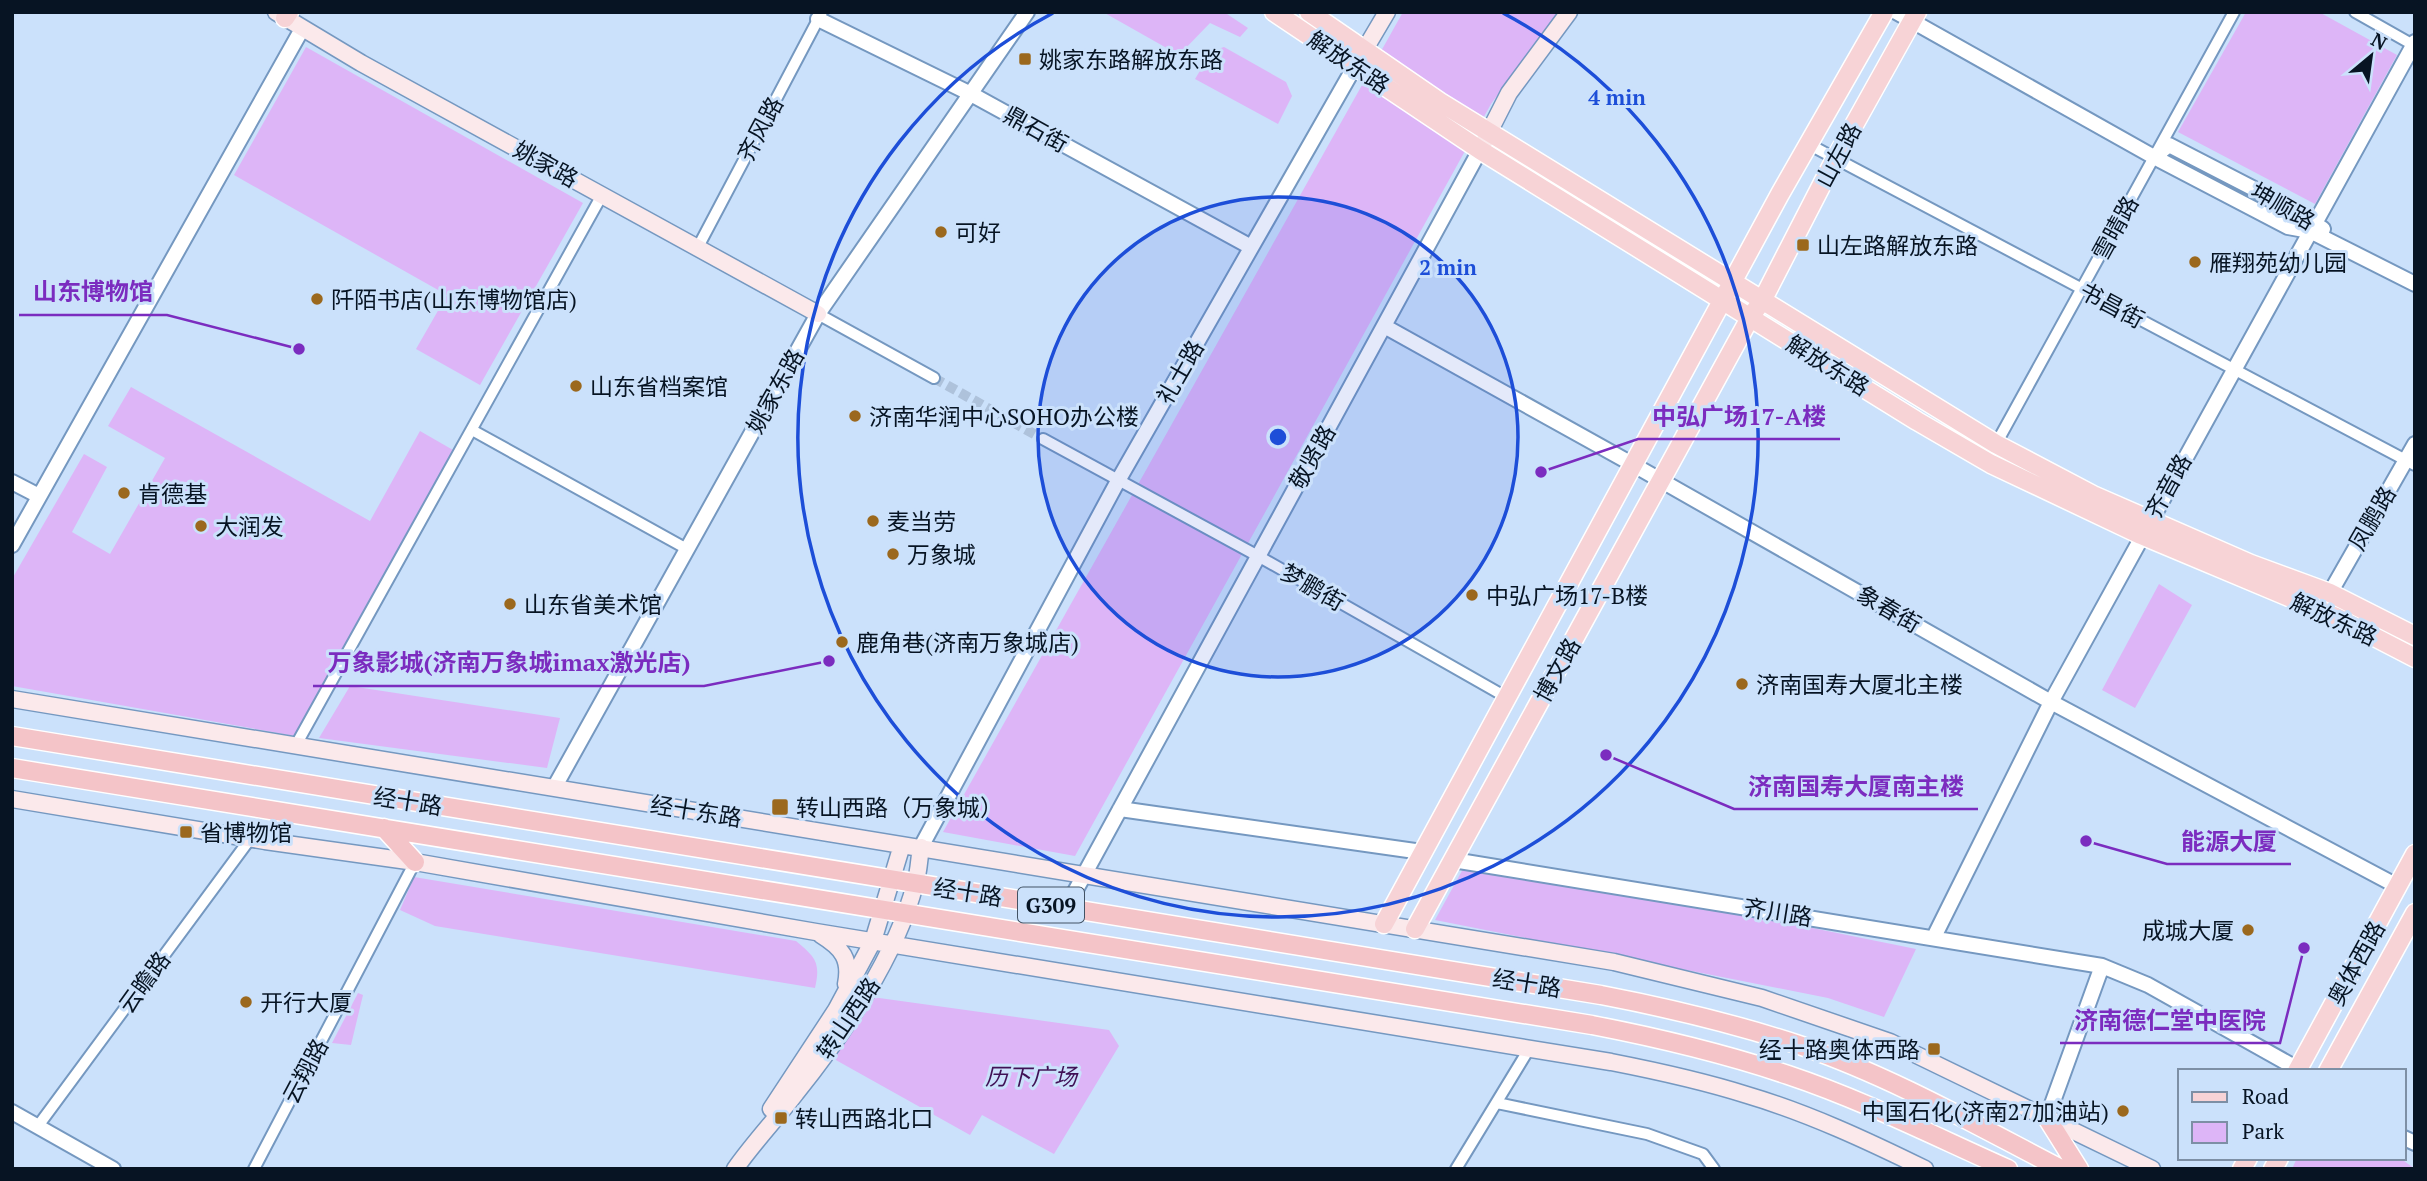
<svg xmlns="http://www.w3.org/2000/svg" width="2427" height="1181" viewBox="0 0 2427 1181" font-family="'PT Serif','Noto Sans SC',serif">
  <rect width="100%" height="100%" fill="#cbe1fb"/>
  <path fill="#ddb5f7" d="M1103 12H1224L1248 28 1240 37 1210 23 1179 55Z
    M1403 12H1558L1491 104 1075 856 943 832Z
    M2246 12H2319L2397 55 2315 204 2178 132Z
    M306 47 583 203 480 385 416 349 447 295 234 175Z
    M1224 47 1286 82 1292 96 1278 124 1195 79 1212 51Z
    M131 387 370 521 420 431 453 450 295 736 12 686V579L84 454 107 467 72 532 110 554 165 458 108 426Z
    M2159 584 2192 605 2135 708 2102 690Z
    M350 686 560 718 547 768 319 738Z
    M1469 858 1916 949 1884 1017 1828 998 1435 920Z
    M414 877 796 941C815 957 821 962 815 988L435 926 400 910Z
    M358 993 363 995 351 1045 332 1043Z
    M872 997 1109 1030 1119 1046 1054 1154 982 1115 970 1135 834 1059Z
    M2297 1158H2400L2415 1169H2292Z"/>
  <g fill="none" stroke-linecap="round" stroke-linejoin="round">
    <path stroke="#aec2db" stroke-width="10" stroke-dasharray="10 5" stroke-linecap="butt" d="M934 378 1043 439"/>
    <g stroke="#7598c0" stroke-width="14">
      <path id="minor" d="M2355 12 2415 46
        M1810 145 2415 465
        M698 247 822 12
        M818 314 934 378
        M472 430 687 549
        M1043 439 1258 556 1506 697
        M1996 444 2234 12
        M296 745 602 195
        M1497 1103 1647 1134 1703 1154 1714 1169
        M38 1126 250 839
        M254 1169 415 862
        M1456 1169 1529 1049"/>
    </g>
    <g stroke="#7598c0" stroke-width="18">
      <path id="tertiary" d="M1896 12 2154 157 2288 227 2310 231 2415 284
        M818 19 971 94 1251 247
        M2154 157 2169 145 2297 211 2323 229
        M1384 326 1632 464 2051 702 2397 886
        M12 482 39 496
        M12 545 302 29
        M2330 593 2415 444
        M554 788 818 314 1027 12
        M1120 809 1422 852
        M921 847 1119 479 1355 66
        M1453 860 2102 966 2148 985 2298 1069
        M1066 908 1480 150
        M1934 937 2051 702 2415 42
        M12 1112 113 1169
        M2047 1118 2102 966
        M2404 1138 2415 1143"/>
    </g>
    <g stroke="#7598c0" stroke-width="19">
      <path id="secondary" d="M276 12 361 63 818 314
        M1358 61 1387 12
        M1480 150 1509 93 1569 12
        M12 699 1614 962 1762 998 1890 1042 2152 1169
        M12 799 265 841 415 862 816 932 1611 1062C1657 1071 1703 1081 1747 1095 1808 1113 1868 1141 1925 1169
        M821 935C842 948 851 959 846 984
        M771 1109 836 1010 873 941 902 845
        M735 1169C754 1142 776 1119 796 1093 842 1036 897 955 915 884 919 872 919 859 921 847"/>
    </g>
    <g stroke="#fff" stroke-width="21">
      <path id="primary" d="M1274 12 1480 150 1917 421 1991 464 2141 535 2334 616 2415 658
        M1309 12 1440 102 1996 444 2093 495 2251 564 2330 593 2415 636
        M285 18 289 12
        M1384 924 1780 194 1884 12
        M1415 929 1751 316 1762 301 1835 159 1917 12
        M2297 1071 2415 854
        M2328 1071 2415 913
        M2242 1169 2248 1158
        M2273 1169 2279 1158"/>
    </g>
    <g stroke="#fff" stroke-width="21">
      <path id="trunk" d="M12 736 1601 995C1669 1008 1736 1024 1802 1046 1892 1077 1976 1125 2061 1169
        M12 768 1592 1025C1659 1038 1723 1053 1788 1075 1863 1100 1936 1137 2008 1169
        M384 828 415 862
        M2047 1118 2079 1169"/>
    </g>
    <use href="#minor" stroke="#fff" stroke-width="10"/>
    <use href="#tertiary" stroke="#fff" stroke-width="14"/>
    <use href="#secondary" stroke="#fbe9eb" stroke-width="16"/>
    <use href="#primary" stroke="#f7d3d6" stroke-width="18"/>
    <use href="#trunk" stroke="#f4c4c8" stroke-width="18"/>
  </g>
  <circle cx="1278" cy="437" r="240" fill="#1d4ed8" fill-opacity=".12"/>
  <g fill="none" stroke="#1d4ed8" stroke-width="3.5">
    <circle cx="1278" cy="437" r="240"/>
    <path d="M1503 13A480 480 0 1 1 1053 13"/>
  </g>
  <g fill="#9b681d" stroke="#cbe1fb" stroke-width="2.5">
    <rect x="1018" y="52" width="14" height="14" rx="3.5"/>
    <circle cx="941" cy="232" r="7"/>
    <rect x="1796" y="238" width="14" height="14" rx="3.5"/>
    <circle cx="2195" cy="262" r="7"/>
    <circle cx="317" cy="299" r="7"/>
    <circle cx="576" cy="386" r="7"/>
    <circle cx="855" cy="416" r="7"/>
    <circle cx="124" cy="493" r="7"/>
    <circle cx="873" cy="521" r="7"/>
    <circle cx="201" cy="526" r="7"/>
    <circle cx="893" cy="554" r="7"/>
    <circle cx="1472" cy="595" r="7"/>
    <circle cx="510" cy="604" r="7"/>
    <circle cx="842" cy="642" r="7"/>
    <circle cx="1742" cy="684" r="7"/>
    <rect x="771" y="798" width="18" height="18" rx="3.5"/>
    <rect x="179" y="825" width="14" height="14" rx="3.5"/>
    <circle cx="2248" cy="930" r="7"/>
    <circle cx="246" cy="1002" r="7"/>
    <rect x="1927" y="1042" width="14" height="14" rx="3.5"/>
    <circle cx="2123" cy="1111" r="7"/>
    <rect x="774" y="1111" width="14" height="14" rx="3.5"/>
  </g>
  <g text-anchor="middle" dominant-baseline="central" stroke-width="6" stroke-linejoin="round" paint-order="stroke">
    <rect fill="#cbe1fb" stroke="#425264" stroke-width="2" x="1018" y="887.5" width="66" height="35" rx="5"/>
    <g font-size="21" font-weight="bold" fill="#071423">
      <text x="1051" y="905">G309</text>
    </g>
    <g font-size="23" fill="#071423" stroke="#cbe1fb" text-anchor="start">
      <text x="1039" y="59">姚家东路解放东路</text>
      <text x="955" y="232">可好</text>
      <text x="1817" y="245">山左路解放东路</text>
      <text x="2209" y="262">雁翔苑幼儿园</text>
      <text x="331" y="299">阡陌书店(山东博物馆店)</text>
      <text x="590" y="386">山东省档案馆</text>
      <text x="869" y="416">济南华润中心SOHO办公楼</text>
      <text x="138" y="493">肯德基</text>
      <text x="887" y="521">麦当劳</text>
      <text x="215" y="526">大润发</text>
      <text x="907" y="554">万象城</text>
      <text x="1486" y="595">中弘广场17-B楼</text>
      <text x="524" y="604">山东省美术馆</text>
      <text x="856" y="642">鹿角巷(济南万象城店)</text>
      <text x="1756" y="684">济南国寿大厦北主楼</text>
      <text x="796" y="807">转山西路（万象城）</text>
      <text x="200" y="832">省博物馆</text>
      <text x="2234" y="930" text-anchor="end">成城大厦</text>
      <text x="260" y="1002">开行大厦</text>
      <text x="1920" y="1049" text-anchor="end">经十路奥体西路</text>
      <text x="2109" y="1111" text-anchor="end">中国石化(济南27加油站)</text>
      <text x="795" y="1118">转山西路北口</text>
    </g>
    <g font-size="23" fill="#071423" stroke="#cbe1fb">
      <text transform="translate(1349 62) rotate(34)">解放东路</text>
      <text transform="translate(760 129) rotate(-62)">齐风路</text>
      <text transform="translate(1036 129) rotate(29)">鼎石街</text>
      <text transform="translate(1838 155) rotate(-62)">山左路</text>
      <text transform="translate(546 164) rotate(29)">姚家路</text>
      <text transform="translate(2283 206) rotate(30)">坤顺路</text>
      <text transform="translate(2115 228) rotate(-61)">雪晴路</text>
      <text transform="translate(2112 305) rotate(28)">书昌街</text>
      <text transform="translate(1828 365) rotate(32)">解放东路</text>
      <text transform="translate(1180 372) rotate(-60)">礼士路</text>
      <text transform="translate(775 391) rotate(-61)">姚家东路</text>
      <text transform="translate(1312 457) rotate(-61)">敬贤路</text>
      <text transform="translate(2168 486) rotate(-61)">齐音路</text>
      <text transform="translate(2372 518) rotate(-60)">凤鹏路</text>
      <text transform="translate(1313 587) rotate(30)">梦鹏街</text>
      <text transform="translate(1889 609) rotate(30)">象春街</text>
      <text transform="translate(2334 619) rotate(25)">解放东路</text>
      <text transform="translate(1557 670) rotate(-61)">博文路</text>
      <text transform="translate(408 801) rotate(9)">经十路</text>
      <text transform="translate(696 811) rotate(9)">经十东路</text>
      <text transform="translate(968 892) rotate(9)">经十路</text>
      <text transform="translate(1778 912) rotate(9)">齐川路</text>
      <text transform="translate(2356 963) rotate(-61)">奥体西路</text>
      <text transform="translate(144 982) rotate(-54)">云瞻路</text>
      <text transform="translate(1527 983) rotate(9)">经十路</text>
      <text transform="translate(848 1018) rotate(-56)">转山西路</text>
      <text transform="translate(305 1071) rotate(-62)">云翔路</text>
    </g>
    <g font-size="23" font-style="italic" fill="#3f1155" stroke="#cbe1fb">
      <text x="1031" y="1076">历下广场</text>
    </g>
  </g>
  <circle cx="1278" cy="437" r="10" fill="#1d4ed8" stroke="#cbe1fb" stroke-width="3.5"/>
  <g font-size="21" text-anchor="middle" font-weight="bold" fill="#1d4ed8" stroke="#cbe1fb" stroke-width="6" stroke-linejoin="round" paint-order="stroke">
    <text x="1617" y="105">4 min</text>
    <text x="1448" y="275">2 min</text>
  </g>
  <path fill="none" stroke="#7b2cbf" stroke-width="2.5" d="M299 349L167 315H19M1541 472L1638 439H1840M829 661L704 686H313M1606 755L1734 809H1978M2086 841L2167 864H2291M2304 948L2280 1043H2060"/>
  <g fill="#7b2cbf" stroke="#cbe1fb" stroke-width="2.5">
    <circle cx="299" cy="349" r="7"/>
    <circle cx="1541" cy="472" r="7"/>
    <circle cx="829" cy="661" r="7"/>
    <circle cx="1606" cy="755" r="7"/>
    <circle cx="2086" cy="841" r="7"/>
    <circle cx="2304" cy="948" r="7"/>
  </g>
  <g font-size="24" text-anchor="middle" font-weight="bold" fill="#7b2cbf" stroke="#cbe1fb" stroke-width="6" stroke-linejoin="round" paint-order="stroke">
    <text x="93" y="300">山东博物馆</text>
    <text x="1739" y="425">中弘广场17-A楼</text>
    <text x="509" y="671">万象影城(济南万象城imax激光店)</text>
    <text x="1856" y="795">济南国寿大厦南主楼</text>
    <text x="2229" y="850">能源大厦</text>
    <text x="2170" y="1029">济南德仁堂中医院</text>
  </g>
  <rect width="2427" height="1181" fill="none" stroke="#071423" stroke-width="28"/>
  <rect x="2178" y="1069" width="228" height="91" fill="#cbe1fb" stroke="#7d8fa5" stroke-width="2"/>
  <rect x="2192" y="1092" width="35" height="10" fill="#f7d3d6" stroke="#7d8fa5" stroke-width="2"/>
  <text x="2242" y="1104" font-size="21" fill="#071423">Road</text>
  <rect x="2192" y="1122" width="35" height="21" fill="#ddb5f7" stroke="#7d8fa5" stroke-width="2"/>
  <text x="2242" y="1139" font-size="21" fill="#071423">Park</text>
  <g transform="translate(2371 56) rotate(29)" stroke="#cbe1fb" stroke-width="5" paint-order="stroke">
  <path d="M0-5L12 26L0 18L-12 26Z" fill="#071423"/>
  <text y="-10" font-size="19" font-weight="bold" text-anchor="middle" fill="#071423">N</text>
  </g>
</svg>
